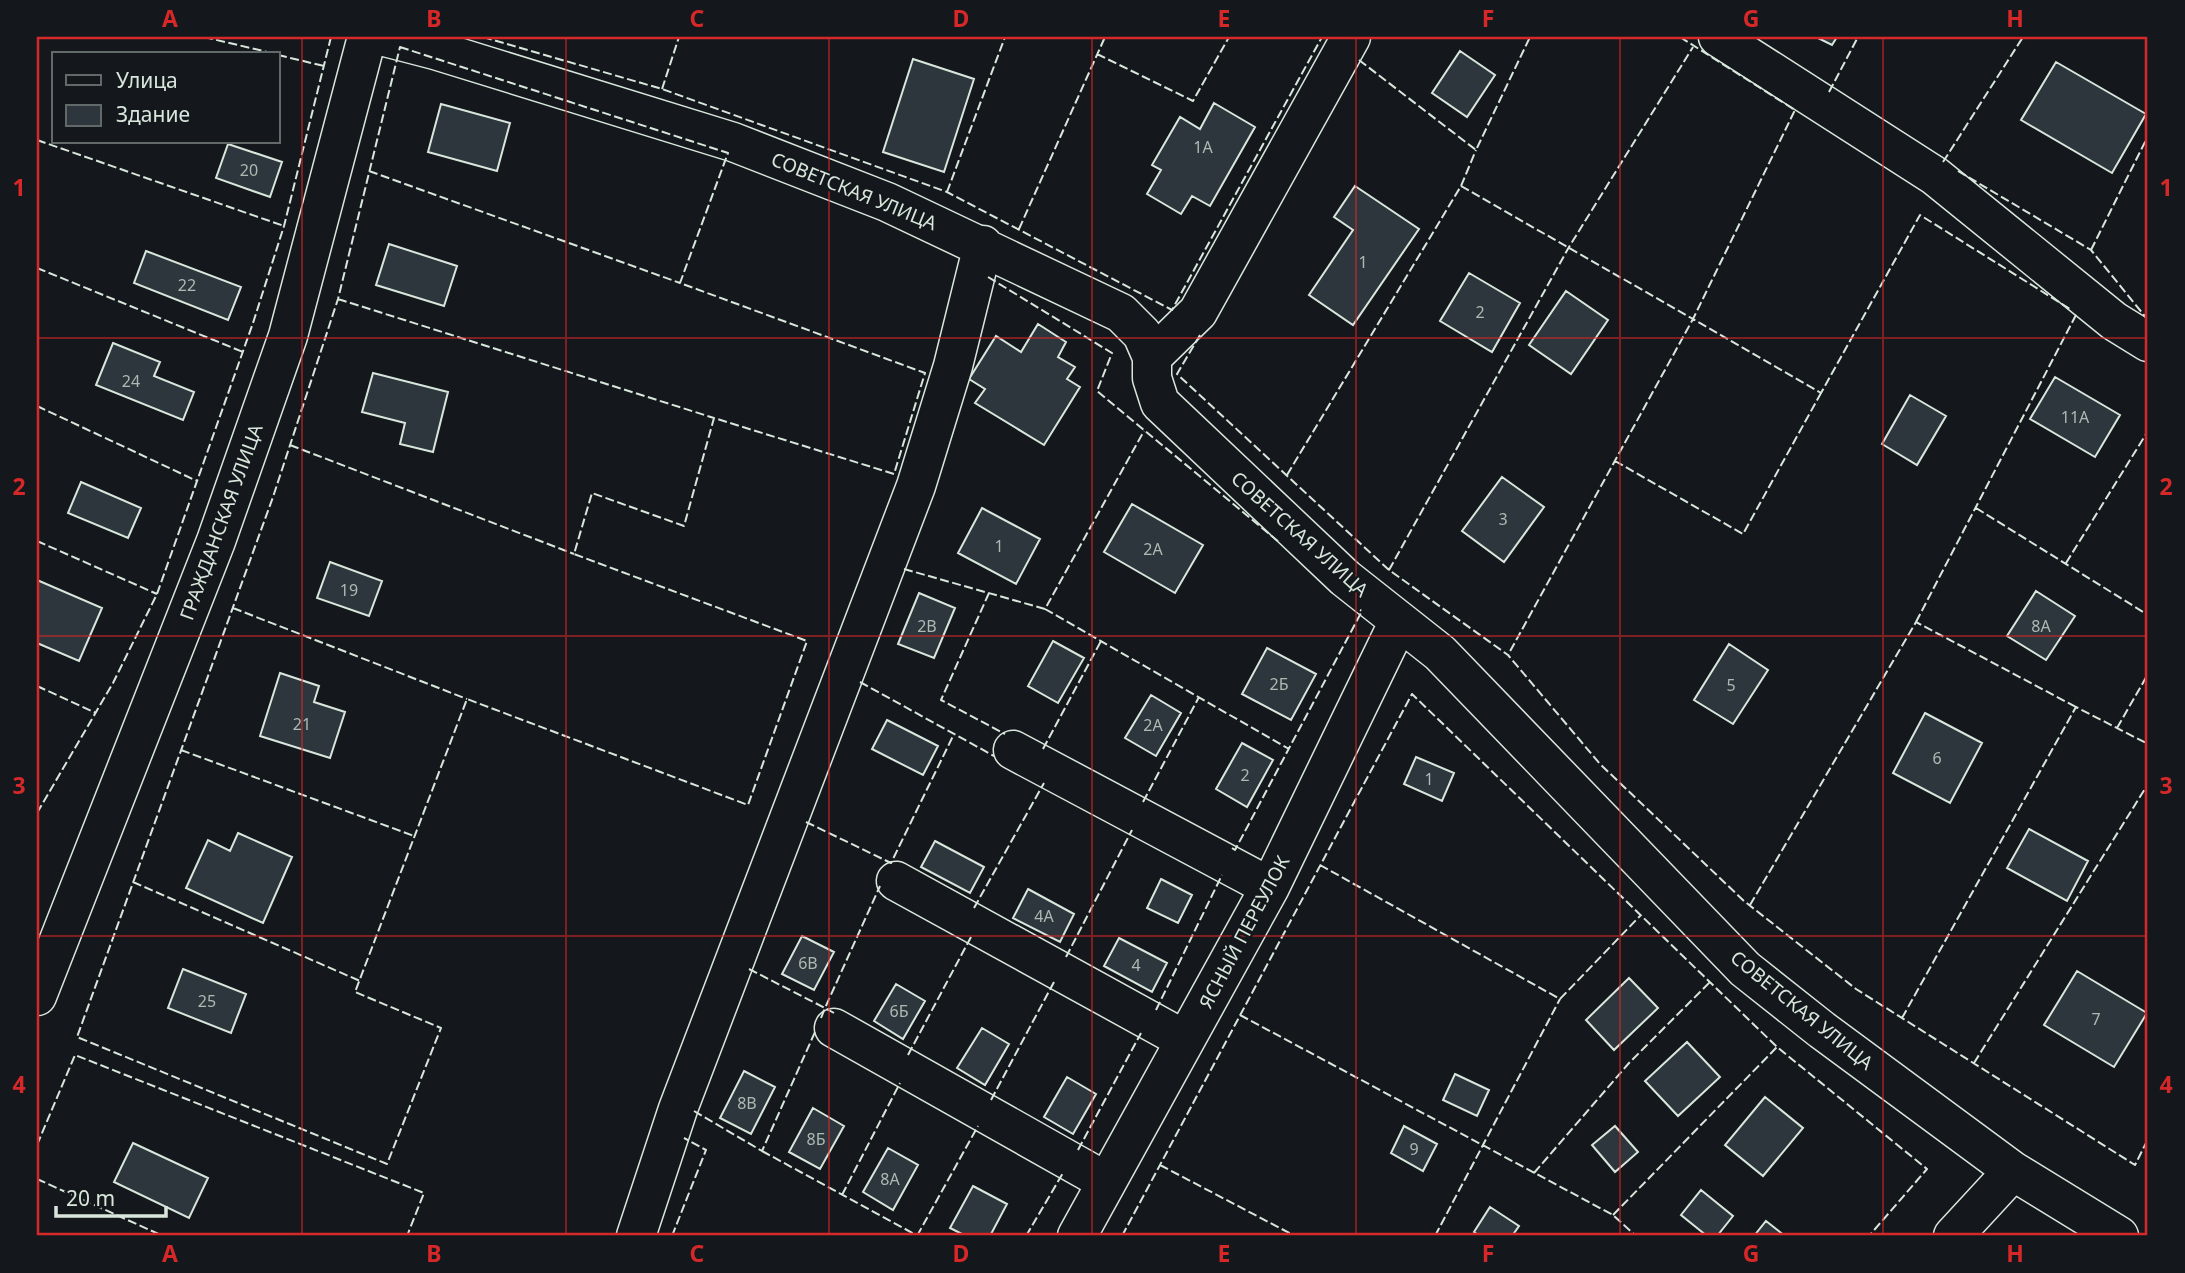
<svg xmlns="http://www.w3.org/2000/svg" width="2185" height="1273" viewBox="0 0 2185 1273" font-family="'Noto Sans',sans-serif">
  <rect width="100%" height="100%" fill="#14181c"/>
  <path fill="#2c363c" stroke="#d8e6dc" stroke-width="2" d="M1816 37H1837L1832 45Z
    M1460 51 1495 75 1467 117 1432 93Z
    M913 59 974 79 944 172 883 152Z
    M2056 62 2146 114 2112 173 2021 120Z
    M1214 103 1255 127 1210 206 1192 196 1181 214 1147 194 1161 170 1152 165 1180 117 1200 129Z
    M441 104 510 123 497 171 428 152Z
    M228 144 282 162 270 197 216 178Z
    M1355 186 1419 229 1353 325 1309 295 1353 230 1334 217Z
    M389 244 457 266 444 306 376 285Z
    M146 251 241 287 228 320 134 283Z
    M1469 273 1520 303 1492 352 1440 321Z
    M1566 291 1608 320 1571 374 1529 345Z
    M1038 324 1066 342 1058 357 1075 367 1067 379 1080 387 1044 445 975 403 985 389 969 379 996 336 1021 352Z
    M113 343 160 362 154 376 194 392 183 420 96 385Z
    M373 373 448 392 433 452 400 444 405 423 362 412Z
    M2055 377 2120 415 2095 457 2030 419Z
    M1910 395 1946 416 1917 465 1882 444Z
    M1502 477 1544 507 1504 562 1462 531Z
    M81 482 141 508 128 538 68 513Z
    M1132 504 1203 545 1175 593 1104 552Z
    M982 508 1040 539 1016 584 958 553Z
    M330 562 382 581 369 616 317 598Z
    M37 580 102 608 79 661 37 643Z
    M2036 591 2075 616 2046 660 2007 636Z
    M919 593 955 608 934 658 898 644Z
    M1053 641 1084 658 1058 703 1028 686Z
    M1729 644 1768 670 1733 724 1694 700Z
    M1267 648 1316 674 1291 720 1242 694Z
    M280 673 319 686 314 702 345 712 330 758 260 736Z
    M1151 695 1181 713 1156 756 1125 738Z
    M1925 713 1982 743 1950 803 1893 773Z
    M887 720 938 746 923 775 872 749Z
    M1242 743 1273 760 1247 807 1216 789Z
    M1416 757 1454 773 1442 801 1404 784Z
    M2029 829 2088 861 2067 901 2007 868Z
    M238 833 292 857 263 923 186 888 208 840 230 851Z
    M935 841 984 867 970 893 921 867Z
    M1161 879 1192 895 1178 923 1147 908Z
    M1028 889 1074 914 1060 942 1013 918Z
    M802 936 834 952 814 990 782 974Z
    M1119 938 1167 963 1152 992 1104 966Z
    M183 969 246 994 231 1033 168 1008Z
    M2077 971 2147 1013 2114 1067 2044 1025Z
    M1629 978 1658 1008 1614 1050 1586 1020Z
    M896 984 925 1001 903 1039 874 1021Z
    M982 1028 1009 1044 985 1085 957 1068Z
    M1687 1042 1720 1077 1678 1116 1645 1081Z
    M744 1071 775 1087 751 1134 720 1118Z
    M1455 1074 1489 1090 1477 1116 1443 1100Z
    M1067 1077 1096 1094 1073 1134 1044 1117Z
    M1765 1097 1803 1128 1763 1176 1725 1145Z
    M813 1108 844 1126 820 1169 789 1152Z
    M1404 1126 1437 1144 1423 1171 1391 1153Z
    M1615 1126 1638 1152 1615 1172 1592 1145Z
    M133 1143 208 1178 189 1218 114 1182Z
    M888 1148 918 1165 893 1210 863 1192Z
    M973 1186 1007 1204 990 1236H966L950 1228Z
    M1701 1190 1733 1216 1717 1236H1707L1681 1215Z
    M1490 1207 1519 1226 1512 1236H1480L1474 1232Z
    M1766 1221 1785 1236H1754Z"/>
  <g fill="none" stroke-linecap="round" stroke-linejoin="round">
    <g stroke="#d8e6dc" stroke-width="41">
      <path id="minor" d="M385 37 435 50 733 142 887 202 1121 313 1142 334 1152 357V378L1160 403 1345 578 1440 653 1745 969 1822 1030 2013 1171 2119 1236
        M1718 37 1935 176 2114 321 2148 342
        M1152 357 1198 312 1351 37
        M1013 750 1270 887
        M896 881 1185 1040
        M37 996 216 541 288 336 367 37
        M834 1028 1107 1182
        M636 1236 678 1109 916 486 953 366 983 245
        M1077 1236 1270 887 1399 621
        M1953 1236 2013 1171"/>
    </g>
    <use href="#minor" stroke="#14181c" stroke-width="38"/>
    <path stroke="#d8e6dc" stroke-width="2" stroke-dasharray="9 3.5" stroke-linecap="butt" d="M204 37 276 54
      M483 37 662 89 947 192 1172 310 1322 37
      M1680 37 1795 110 1693 319 1821 393 1920 215 2070 309
      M400 47 728 153 680 283 925 373 894 474 714 418 684 526 592 493 574 554 807 641 748 805 467 699 355 992 441 1028 387 1164 77 1037 273 497 338 299Z
      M1097 54 1193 101 1229 37
      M278 55 324 66
      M1359 60 1476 150 1530 37
      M662 89 679 37
      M1829 92 1858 37
      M37 140 284 226
      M1943 162 2023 37
      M369 171 680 283
      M1958 171 2091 250 2148 320
      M1461 186 1693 319 1508 655
      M947 192 1005 37
      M1019 229 1105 37
      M2091 250 2148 136
      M37 268 243 352
      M988 277 1112 353 1097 391 1279 542
      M338 299 714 418
      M1200 335 1177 374 1389 570 1508 655 1600 764 1744 901 1856 989 2135 1165 2148 1139
      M37 406 197 481
      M290 445 574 554
      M1615 461 1743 534 1821 393
      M1287 475 1461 186 1476 150
      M1976 508 2148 615
      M37 541 157 594
      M2066 563 2148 431
      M904 569 1045 609 1144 431
      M1389 570 1569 247 1693 47
      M989 593 941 700 1005 734
      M233 608 467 699
      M1045 609 1289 749
      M1916 622 2077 313
      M860 682 994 756
      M37 686 96 713
      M2117 728 2148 674
      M1043 749 1101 641
      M181 750 414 836
      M1143 802 1199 697
      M37 813 113 683 157 594 253 323 284 226 331 37
      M806 822 891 863 954 734
      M1232 848 1235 850 1362 611 1360 610
      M1320 865 1560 999 1640 916
      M133 882 360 981
      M1750 905 1916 622 2076 707
      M974 908 1044 783
      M1066 957 1132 830
      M749 969 825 1008 880 886
      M1156 1010 1222 875
      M1240 1015 1613 1215 1636 1236
      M821 1018 825 1008 834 1013
      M1902 1018 2076 707 2148 744
      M908 1055 971 937
      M1974 1063 2148 784
      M991 1100 1054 982
      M694 1111 762 1151 815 1032
      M37 1145 75 1055 424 1193 407 1236
      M1078 1150 1141 1033
      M762 1151 918 1236
      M1160 1165 1295 1236
      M1534 1173 1629 1063 1710 982
      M37 1179 163 1236
      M842 1195 900 1083
      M1613 1215 1777 1047
      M672 1236 706 1150 684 1138
      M917 1236 978 1126
      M1026 1236 1063 1173
      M1122 1236 1412 694 1777 1047 1927 1169 1869 1236
      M1435 1236 1560 999"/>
  </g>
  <path fill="none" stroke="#d62828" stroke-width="2" stroke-opacity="0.55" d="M302 37V1236M566 37V1236M829 37V1236M1092 37V1236M1356 37V1236M1620 37V1236M1883 37V1236M37 338H2148M37 636H2148M37 936H2148"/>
  <g text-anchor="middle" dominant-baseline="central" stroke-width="5" stroke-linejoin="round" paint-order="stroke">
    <g font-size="16" fill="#adbab4">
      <text x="1203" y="147">1А</text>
      <text x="249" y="170">20</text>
      <text x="1363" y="262">1</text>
      <text x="187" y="285">22</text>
      <text x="1480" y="312">2</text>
      <text x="131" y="381">24</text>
      <text x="2075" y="417">11А</text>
      <text x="1503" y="519">3</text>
      <text x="999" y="546">1</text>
      <text x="1153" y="549">2А</text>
      <text x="349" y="590">19</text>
      <text x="927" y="626">2В</text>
      <text x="2041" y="626">8А</text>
      <text x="1279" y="684">2Б</text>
      <text x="1731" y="685">5</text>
      <text x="302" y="724">21</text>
      <text x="1153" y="725">2А</text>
      <text x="1937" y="758">6</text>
      <text x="1245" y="775">2</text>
      <text x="1429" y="779">1</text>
      <text x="1044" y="916">4А</text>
      <text x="808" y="963">6В</text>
      <text x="1136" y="965">4</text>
      <text x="207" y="1001">25</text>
      <text x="899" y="1011">6Б</text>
      <text x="2096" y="1019">7</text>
      <text x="747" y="1103">8В</text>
      <text x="816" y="1139">8Б</text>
      <text x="1414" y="1149">9</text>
      <text x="890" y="1179">8А</text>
    </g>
    <g font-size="19" fill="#d8e6dc" stroke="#14181c">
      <text transform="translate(854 191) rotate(22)">СОВЕТСКАЯ УЛИЦА</text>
      <text transform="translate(221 522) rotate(-70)">ГРАЖДАНСКАЯ УЛИЦА</text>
      <text transform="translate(1300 534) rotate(42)">СОВЕТСКАЯ УЛИЦА</text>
      <text transform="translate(1244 932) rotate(-62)">ЯСНЫЙ ПЕРЕУЛОК</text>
      <text transform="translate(1802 1010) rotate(39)">СОВЕТСКАЯ УЛИЦА</text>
    </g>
  </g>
  <rect width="2185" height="1273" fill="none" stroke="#14181c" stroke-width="77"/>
  <rect x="52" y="52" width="228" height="91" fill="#14181c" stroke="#626a69" stroke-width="2"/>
  <rect x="66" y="75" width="35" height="10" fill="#14181c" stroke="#626a69" stroke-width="2"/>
  <text x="116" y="88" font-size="21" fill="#d8e6dc">Улица</text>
  <rect x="66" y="105" width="35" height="21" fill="#2c363c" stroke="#626a69" stroke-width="2"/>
  <text x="116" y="122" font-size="21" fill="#d8e6dc">Здание</text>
  <path d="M56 1206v10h110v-10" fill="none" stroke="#d8e6dc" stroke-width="3.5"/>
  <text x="66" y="1206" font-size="21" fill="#d8e6dc" stroke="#14181c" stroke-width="5" paint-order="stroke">20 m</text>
  <rect x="38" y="38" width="2108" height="1196" fill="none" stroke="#d62828" stroke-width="2.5"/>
  <g font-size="23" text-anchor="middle" font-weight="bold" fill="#d62828">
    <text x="170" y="27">A</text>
    <text x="434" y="27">B</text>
    <text x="697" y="27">C</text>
    <text x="961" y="27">D</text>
    <text x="1224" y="27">E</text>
    <text x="1488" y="27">F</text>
    <text x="1751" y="27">G</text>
    <text x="2015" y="27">H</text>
    <text x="19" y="196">1</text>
    <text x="2166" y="196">1</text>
    <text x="19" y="495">2</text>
    <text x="2166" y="495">2</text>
    <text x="19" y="794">3</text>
    <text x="2166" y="794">3</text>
    <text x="19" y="1093">4</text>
    <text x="2166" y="1093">4</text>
    <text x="170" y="1262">A</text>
    <text x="434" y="1262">B</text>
    <text x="697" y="1262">C</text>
    <text x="961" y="1262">D</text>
    <text x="1224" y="1262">E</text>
    <text x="1488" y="1262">F</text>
    <text x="1751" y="1262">G</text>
    <text x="2015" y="1262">H</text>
  </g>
</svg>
